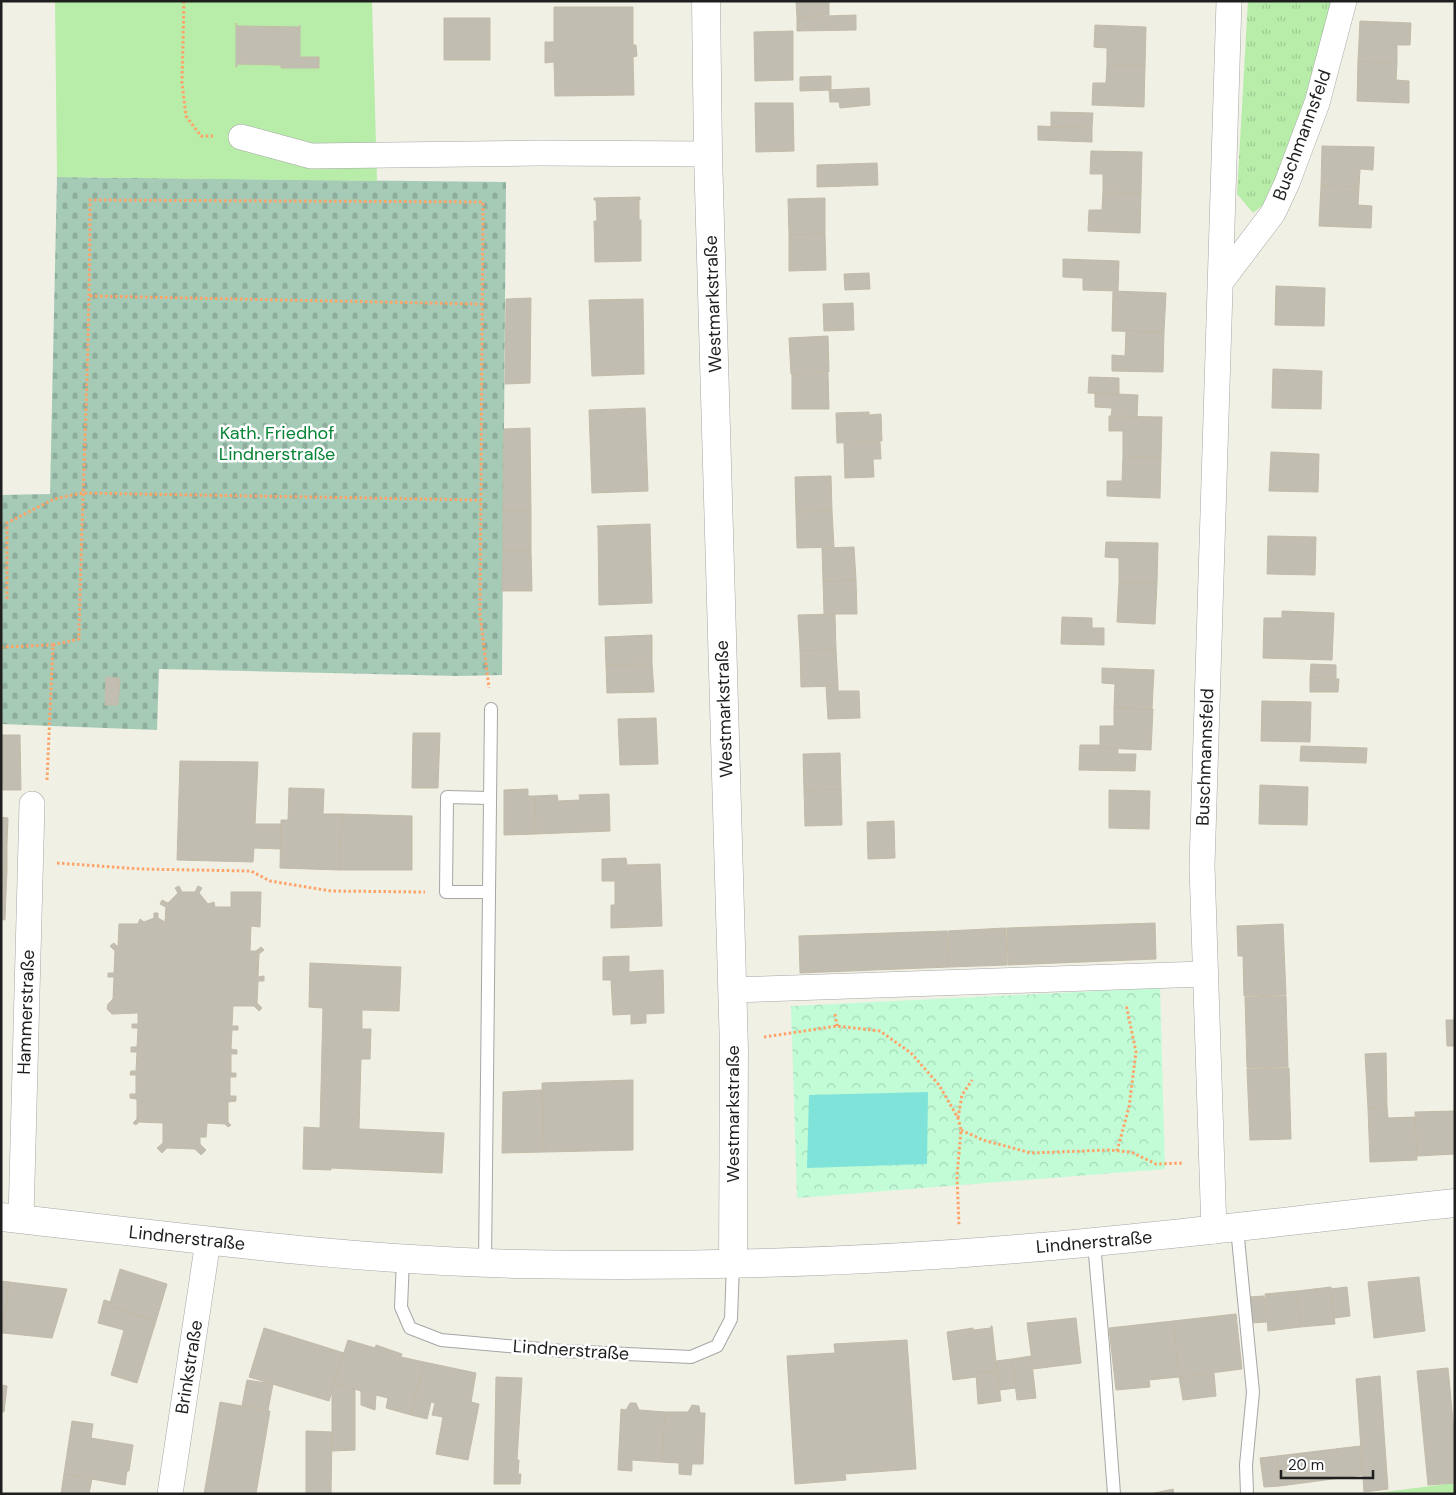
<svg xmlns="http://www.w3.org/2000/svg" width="1456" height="1495" viewBox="0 0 1456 1495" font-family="'DM Sans',sans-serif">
  <defs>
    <pattern id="grass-tufts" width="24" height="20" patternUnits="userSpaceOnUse" patternTransform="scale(1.25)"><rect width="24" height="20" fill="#b7eca9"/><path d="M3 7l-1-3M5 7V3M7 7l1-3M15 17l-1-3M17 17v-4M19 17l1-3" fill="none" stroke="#9dca91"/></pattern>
    <pattern id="cemetery-stones" width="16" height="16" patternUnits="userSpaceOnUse" patternTransform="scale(1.25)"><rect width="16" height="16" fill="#a5cab6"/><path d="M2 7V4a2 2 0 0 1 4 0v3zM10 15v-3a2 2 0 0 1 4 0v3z" fill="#8ead9c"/></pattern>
    <pattern id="park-crowns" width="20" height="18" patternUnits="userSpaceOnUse" patternTransform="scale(1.25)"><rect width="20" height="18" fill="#c1fcd7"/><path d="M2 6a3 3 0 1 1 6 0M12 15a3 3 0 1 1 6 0" fill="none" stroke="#a5d8b8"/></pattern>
  </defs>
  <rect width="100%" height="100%" fill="#f0f0e5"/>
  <path fill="url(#grass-tufts)" d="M1248 1H1334L1325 49 1273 197 1253 213 1237 194Z"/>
  <path fill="url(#cemetery-stones)" d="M57 177 506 182 502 675 458 676 159 669 157 730 1 724V495L50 494Z"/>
  <path fill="url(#park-crowns)" d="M1160 988 1165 1169 797 1198 791 1006Z"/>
  <path fill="#b7eca9" d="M55 1H372L377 181 57 177Z
    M1455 1483V1494H1368Z"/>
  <path fill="#80e3d9" d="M928 1092 927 1164 807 1168 809 1095Z"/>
  <path fill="#c1bdb1" stroke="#c3bba7" d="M796 1H829V15L797 17Z
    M554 7H633V45H636L637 56 633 57 634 95 555 96 554 62 545 63V42H554Z
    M856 15V30L797 31V17Z
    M444 18H490V60H444Z
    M1360 21 1411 23 1410 45H1397V63L1358 61Z
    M236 23 237 26 299 27 300 25V57H319V68H281V65L237 64V67H236Z
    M1095 25 1146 27 1145 66 1107 65V48L1094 47Z
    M793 31V80L755 81 754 32Z
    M1358 61 1397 63 1396 80 1409 81V103L1357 101Z
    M1107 65 1145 66 1144 107 1092 105 1093 83H1106Z
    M831 76V90L800 91V77Z
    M869 88 870 105 840 108 839 102H830L829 90Z
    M755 103H793L794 151 756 152Z
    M1051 112 1093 113 1092 128 1051 127Z
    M1038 126 1092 128V142L1038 140Z
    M1322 146 1374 147 1373 170 1360 169 1359 187 1321 186Z
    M1091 151 1142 152 1141 193 1103 192V174H1090Z
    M877 163 878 185 817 187V165Z
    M1321 186 1359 187 1358 205 1372 206 1371 228 1319 226Z
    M1103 192 1141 193 1140 233 1088 231 1089 210H1102Z
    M640 197V200L639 199V220H641V261L595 262 594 221H597L596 200H594V198Z
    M825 198V234L789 235 788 199Z
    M825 234 826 270 789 271V235Z
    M1063 259 1119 261 1118 291 1083 290V278L1063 277Z
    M869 273 870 289 845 290 844 274Z
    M1276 286 1325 288 1324 326 1275 325Z
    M1113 291 1166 293 1164 332 1112 331Z
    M531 298 530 383 505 384 506 299Z
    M643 299 644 374 592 376 589 300Z
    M853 303 854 330 824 331 823 304Z
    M1126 331 1164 332 1163 372 1112 371V355L1125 356Z
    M828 336 829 372 791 374 789 338Z
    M1273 369 1322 371 1321 409 1272 408Z
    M828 373 829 409H792V374Z
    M1089 377 1119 378V394L1088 393Z
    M1095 393 1138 395 1137 417 1111 416 1112 408 1095 407Z
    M645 408 648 491 592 493 589 410Z
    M869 412V415L881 414 882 441 837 443 836 413Z
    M1109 416 1162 417 1161 458 1123 456V431H1109Z
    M530 428 531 510 503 511 504 429Z
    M880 442 881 459H873L874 477 845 478 844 443Z
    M1271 452 1319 454 1318 492 1269 491Z
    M1123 456 1161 458 1160 498 1107 496V481H1122Z
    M831 476 832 511 796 512 795 477Z
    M531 510V550L503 551V511Z
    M832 511 834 547 797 548 796 512Z
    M650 524 652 603 599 605 598 528 597 526Z
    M1268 536 1316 537 1315 575 1267 574Z
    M1106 542 1158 543 1157 583 1119 582V558L1105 557Z
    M854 547 856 580 823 581 822 548Z
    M531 550 532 591H502L503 551Z
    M856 580 857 614H824L823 581Z
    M1119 582 1157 583 1155 624 1117 622Z
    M1282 611 1334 613 1332 660 1263 658 1264 618H1282Z
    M835 614 836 650 800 651 798 615Z
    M1062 617 1092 618V628H1104V645L1061 644Z
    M652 635V664L606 665 605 637Z
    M836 650 838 686 801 687 800 651Z
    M652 664 654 692 607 693 606 665Z
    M1311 664 1336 665V678L1310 677Z
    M1102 668 1154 670 1152 709 1114 708 1115 684 1102 683Z
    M106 677 120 678 118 705H105Z
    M1310 677 1339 679 1338 692H1310Z
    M826 686H838V691H859L860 718 828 719Z
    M1262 701 1311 702 1310 742 1261 741Z
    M1114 708 1153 709 1151 750 1100 748V726H1114Z
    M656 718 658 764 620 765 618 719Z
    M413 733H440L438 788H412Z
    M1 735H20L21 790H1Z
    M1080 745H1100V748L1118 749V754H1136L1135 771 1079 770Z
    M1301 746 1367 748 1366 763 1300 761Z
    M840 753 841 789 804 790 803 754Z
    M180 761 258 762 255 824H281V849L254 848 253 862 177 860Z
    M1260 785 1308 787 1307 825 1259 824Z
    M289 788 324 789 323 814H342L340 870 280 868 281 820H288Z
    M528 789V796H535L536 834 504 835V790Z
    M841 789 842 825 805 826 804 790Z
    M1109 790 1150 791 1149 829 1109 828Z
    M609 794 610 831 536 834 535 796 557 795 558 801 580 800 579 795Z
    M342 814 412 816V870H340Z
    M1 817 8 818 7 844 1 843Z
    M894 821 895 858 868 859 867 822Z
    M1 843 7 844V869H1Z
    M626 858 627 865 660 864 662 926 611 928V905H615V881H602V859Z
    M1 869H7L6 894H1Z
    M179 886 182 892H195L198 886 202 888 199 893 208 904 214 902 215 907H231V892H261L260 927 251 926 250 951H256L261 947 264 950 259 954 258 977 264 976V981H258L257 1003 262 1008 259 1011 254 1006H233L232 1026H238V1030H232L231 1049 237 1050V1054H231V1073H236V1077H230V1096H236V1101L228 1102V1122L231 1125 228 1127 225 1124 207 1123 206 1137H200V1144L206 1150 201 1155 195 1149 167 1148 162 1153 157 1148 163 1143V1123L139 1122 136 1125 133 1123 137 1119V1100L136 1099 130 1098V1094H136V1075H130L131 1071H136L137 1052H131V1047H137L138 1028H132V1024H138V1013L112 1014 107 1009 108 1004 113 999 114 977H108V973H114L115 951 110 946 114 943 118 947 119 924H138L140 919 144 922 154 918V913H158V918L165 922 166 907 160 904 162 900 168 903 178 893 175 888Z
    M1 894H6L5 920 1 919Z
    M1155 923 1156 959 1008 965 1007 928Z
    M1283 924 1286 995 1244 996 1243 956H1238L1237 926Z
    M1006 928 1007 965 949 967 948 931Z
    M947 931 949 967 800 973 799 936Z
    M629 956V972L663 970 664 1013 646 1014V1023L631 1024V1014L613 1015 611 980H603V957Z
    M310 963 401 967 399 1011 362 1010V1029H371L370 1059H361L359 1129 444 1133 442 1173 331 1168V1170L303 1169 304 1127 320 1128 323 1008 309 1007Z
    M1286 996 1288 1067 1247 1068 1245 997Z
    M1446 1020H1455V1046H1447Z
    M1386 1053 1387 1107 1368 1108 1365 1054Z
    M1289 1068 1291 1139 1250 1140 1247 1069Z
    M633 1080V1150L544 1152 542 1083Z
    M542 1090 544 1152 502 1153 503 1092Z
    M1387 1107 1388 1118 1415 1117 1417 1160 1370 1162 1368 1108Z
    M1455 1111V1154L1417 1156 1415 1112Z
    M120 1269 167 1284 156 1321 109 1306Z
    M1419 1277 1425 1331 1374 1338 1368 1282Z
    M1 1281 9 1282 3 1333H1Z
    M9 1282 67 1289 52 1338 3 1333Z
    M1331 1287 1335 1324 1300 1327 1297 1291Z
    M1347 1287 1350 1316 1334 1318 1331 1289Z
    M1297 1291 1300 1327 1268 1331 1265 1294Z
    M1264 1296 1267 1322 1251 1323 1249 1297Z
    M104 1300 111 1302 109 1306 156 1321 137 1383 111 1375 124 1330 98 1323Z
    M1236 1314 1242 1369 1179 1377 1173 1321Z
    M1076 1318 1081 1363 1033 1369 1027 1323Z
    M1173 1321 1179 1377 1149 1380 1150 1387 1116 1390 1109 1328Z
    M991 1326H992L997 1371 976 1373V1377L953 1380 947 1332 973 1328V1330L991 1328Z
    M264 1328 344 1353 329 1401 249 1377Z
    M348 1340 375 1348 376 1345 402 1354 401 1357 424 1362 411 1415 386 1408 388 1398 376 1395 375 1410 361 1405V1391L334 1383Z
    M907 1340 916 1469 845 1474 846 1480 795 1484 787 1356 835 1353 834 1344Z
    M1031 1356 1036 1398 1017 1400 1012 1359Z
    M1012 1359 1016 1388 1000 1390 996 1361Z
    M424 1362 476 1373 471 1402 479 1404 468 1460 436 1454 443 1417 432 1415 435 1403 431 1402 427 1419 411 1415Z
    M1448 1368 1455 1443V1483L1428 1485 1417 1371Z
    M997 1371 1001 1401 978 1404 976 1373Z
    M1214 1373 1216 1396 1183 1400 1179 1377Z
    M1380 1376 1388 1489 1364 1492 1356 1379Z
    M496 1377 522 1378 517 1460H519L518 1474H521L520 1484H494Z
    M247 1380 273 1384 268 1410 242 1406Z
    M334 1383 355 1389V1450L332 1451V1390Z
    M1 1385 7 1386 4 1412H1Z
    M220 1402 270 1411 256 1494H204Z
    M630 1403H636L639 1410 665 1412 662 1462 632 1460V1471L618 1470 621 1409 626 1410Z
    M692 1405 699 1406 700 1413H705L703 1464H692L691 1475 679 1474V1463L662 1462 665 1412H688Z
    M72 1421 93 1424 91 1438 133 1445 129 1471H127L125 1485 64 1474Z
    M306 1431 332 1432 331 1494H306Z
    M1360 1446 1363 1475 1280 1486 1277 1456Z
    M1277 1456 1280 1486 1264 1487 1260 1458Z
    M64 1474 92 1479 89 1494H61Z
    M1173 1489 1174 1494H1150Z"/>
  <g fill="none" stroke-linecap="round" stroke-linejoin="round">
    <g stroke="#a6a6a6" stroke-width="14">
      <path id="service" d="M489 892H446L447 797 489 798
        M1237 1228 1253 1392 1246 1465 1247 1494
        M1094 1243 1103 1346 1114 1494
        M403 1259 401 1307 410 1328 441 1340 563 1351 691 1357 717 1346 731 1319 733 1264
        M485 1263 491 709"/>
    </g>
    <g stroke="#a6a6a6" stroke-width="26">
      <path id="minor" d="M241 137 311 156 539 153 708 154
        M1220 283 1273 213 1287 183 1317 103 1344 1
        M732 990 1204 974
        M21 1219 32 804
        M1214 1231 1202 866 1229 1
        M170 1494 208 1241"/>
    </g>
    <g stroke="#a6a6a6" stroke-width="29">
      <path id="tertiary" d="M706 1 708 154 734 1049 733 1264
        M1 1217C174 1236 346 1260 519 1264 685 1267 852 1263 1017 1249 1164 1237 1309 1218 1455 1203"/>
    </g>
    <path stroke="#ffa468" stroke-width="3" stroke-dasharray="2.5 2.5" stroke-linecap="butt" d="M184 1 182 83 186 116 201 136H213
      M90 296 481 304
      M7 599V523L54 499 82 493 481 500
      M1 647 53 645
      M47 780 53 645 79 639C82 493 90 346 90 200L483 202 480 615 489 688
      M57 863 141 869 251 871 270 881 331 891 425 892
      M835 1014 837 1026
      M764 1037 837 1026 880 1031 911 1053 939 1085 958 1118 961 1130 957 1176 959 1225
      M958 1118 962 1095 972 1080
      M961 1130 983 1140 1031 1153 1109 1150 1131 1152 1156 1164 1184 1163
      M1117 1151 1129 1107 1136 1052 1126 1004"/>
    <use href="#service" stroke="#fff" stroke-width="12"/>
    <use href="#minor" stroke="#fff" stroke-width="25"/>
    <use href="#tertiary" stroke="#fff" stroke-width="28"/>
  </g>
  <g text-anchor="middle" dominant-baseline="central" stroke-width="5" stroke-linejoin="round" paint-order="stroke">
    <g font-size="18" fill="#1f1f1f" stroke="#fff">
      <text transform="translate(1302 135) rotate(-70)">Buschmannsfeld</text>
      <text transform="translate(713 304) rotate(-92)">Westmarkstraße</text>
      <text transform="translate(724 709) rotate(-92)">Westmarkstraße</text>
      <text transform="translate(1205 757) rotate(-88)">Buschmannsfeld</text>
      <text transform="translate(26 1012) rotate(-88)">Hammerstraße</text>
      <text transform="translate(733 1114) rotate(-90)">Westmarkstraße</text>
      <text transform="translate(187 1238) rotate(6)">Lindnerstraße</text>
      <text transform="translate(1094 1242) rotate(-5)">Lindnerstraße</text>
      <text transform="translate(571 1350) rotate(4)">Lindnerstraße</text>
      <text transform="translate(189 1367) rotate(-81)">Brinkstraße</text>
    </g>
    <g font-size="18" fill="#078436" stroke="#fff">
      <text x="277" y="433">Kath. Friedhof<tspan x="277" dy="21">Lindnerstraße</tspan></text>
    </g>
  </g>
  <rect width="1456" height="1495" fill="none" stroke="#1f1f1f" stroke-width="5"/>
  <path d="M1281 1470v8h92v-8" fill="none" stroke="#1f1f1f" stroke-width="2.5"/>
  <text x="1288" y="1470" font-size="15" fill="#1f1f1f" stroke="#ffffff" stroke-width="4" paint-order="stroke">20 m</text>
</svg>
